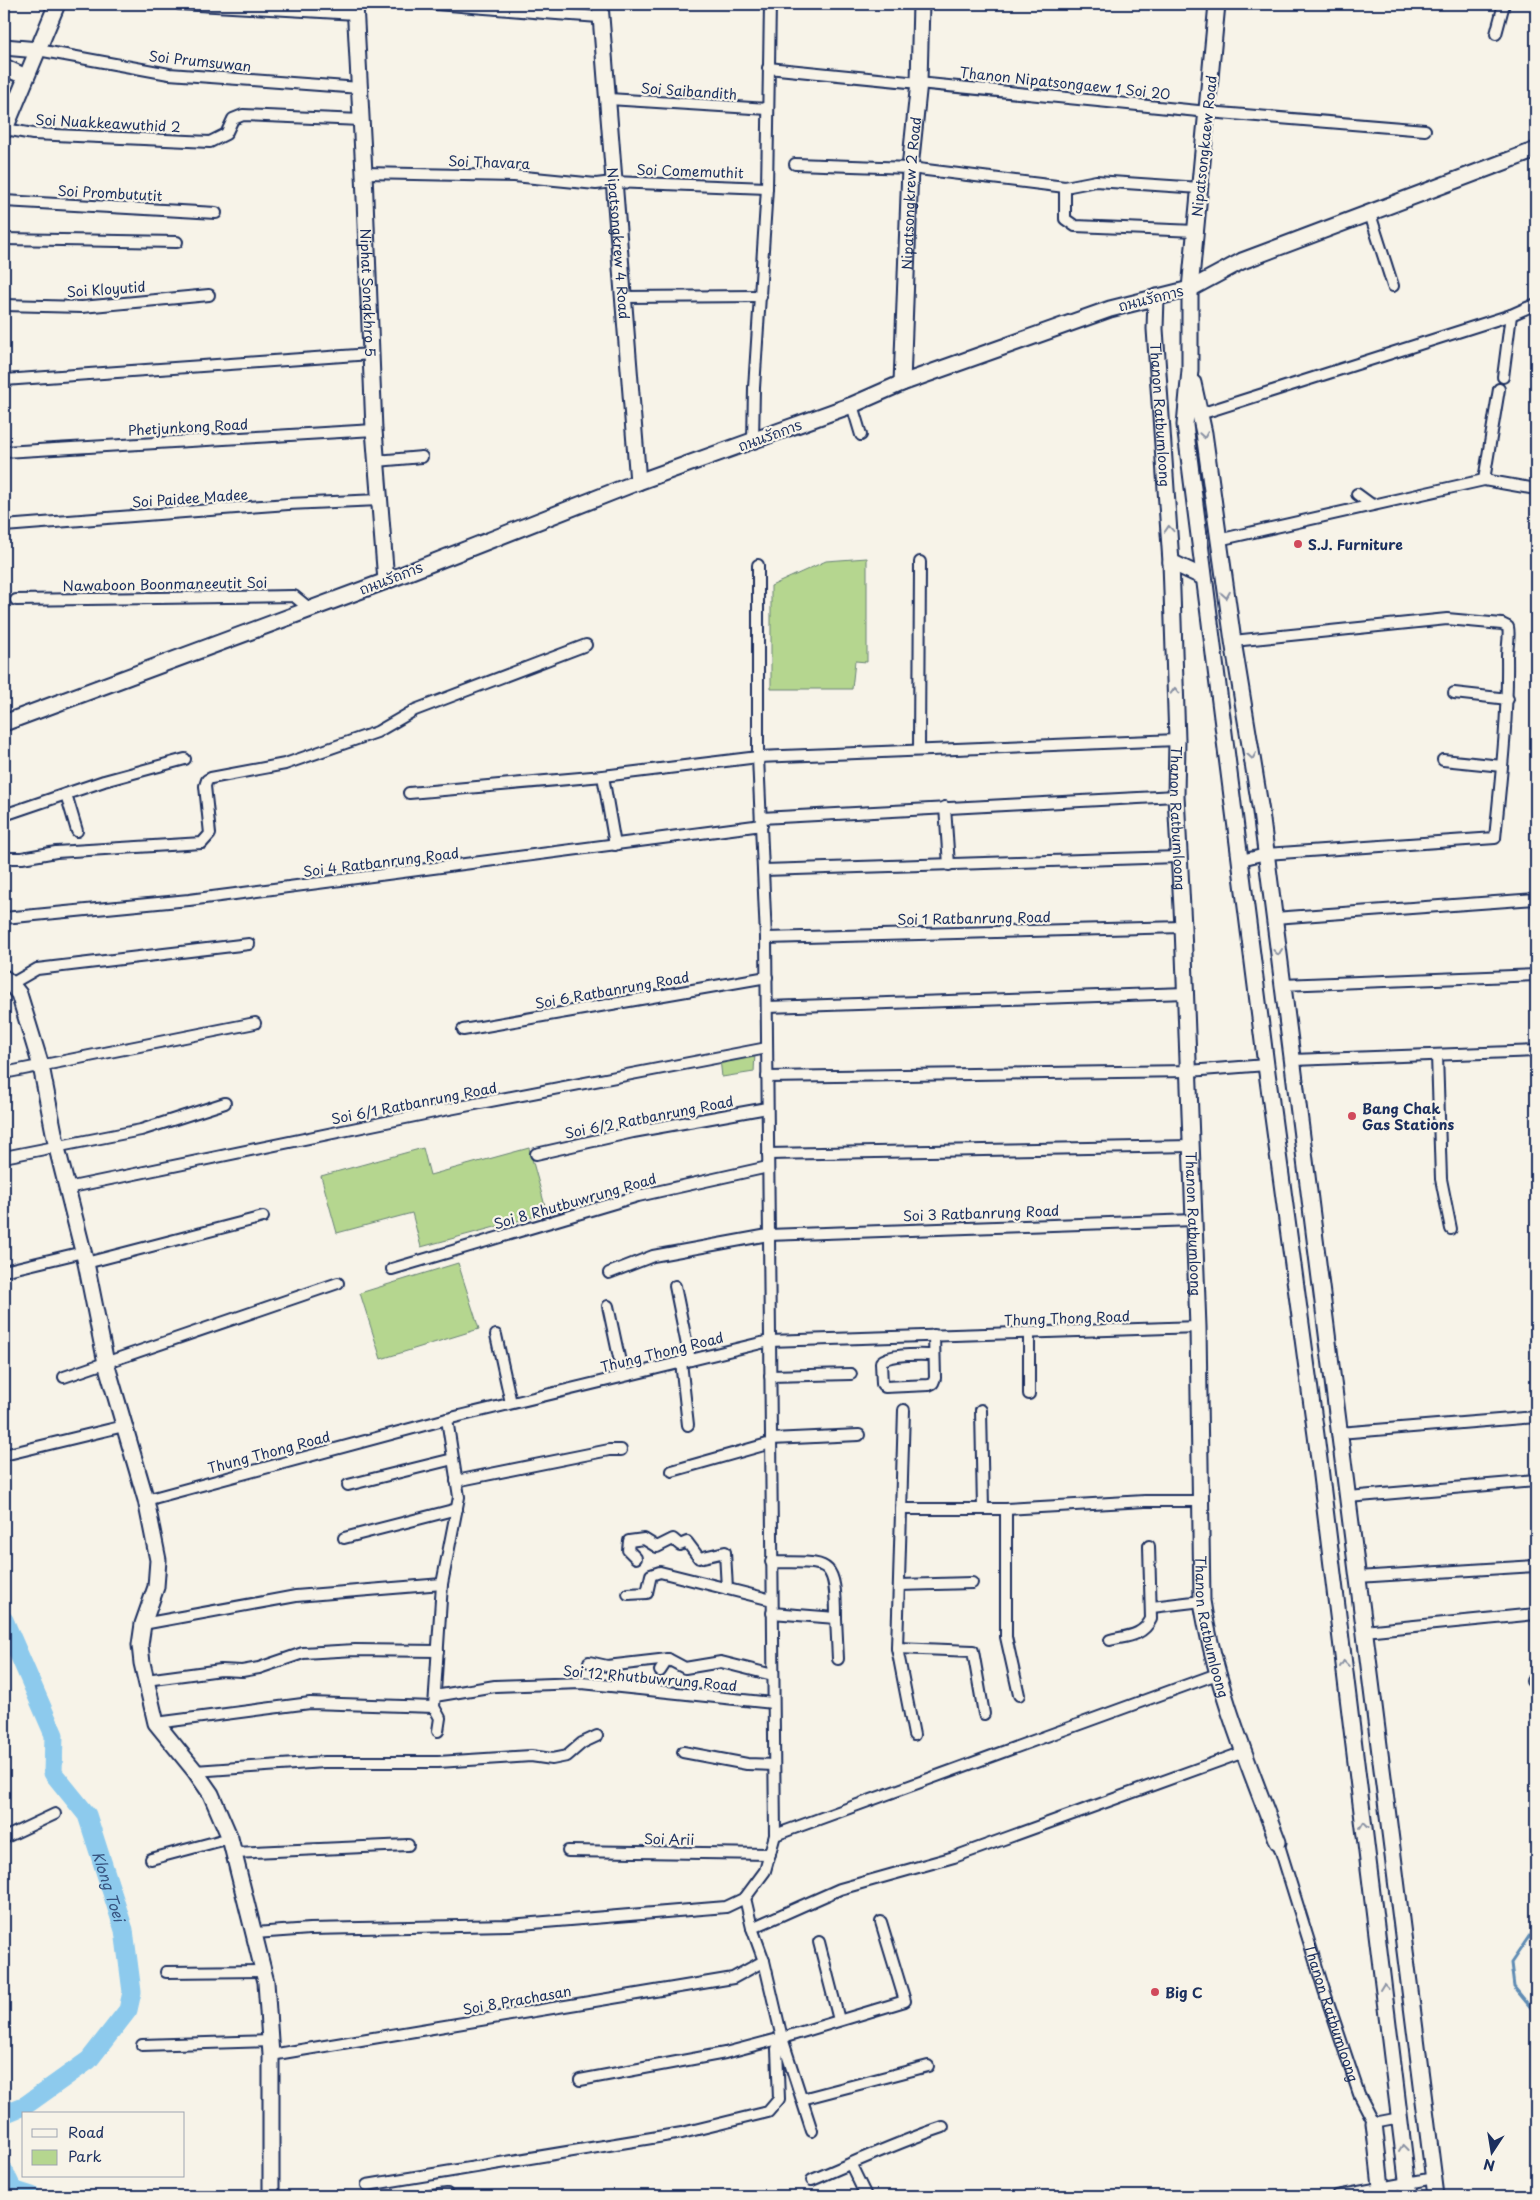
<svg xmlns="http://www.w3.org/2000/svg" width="1540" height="2200" viewBox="0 0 1540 2200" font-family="'Playpen Sans','Playpen Sans Thai',sans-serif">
  <rect width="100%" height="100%" fill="#f7f3e8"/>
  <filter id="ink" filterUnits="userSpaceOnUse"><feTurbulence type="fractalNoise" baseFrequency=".02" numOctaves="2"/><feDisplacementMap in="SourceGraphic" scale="10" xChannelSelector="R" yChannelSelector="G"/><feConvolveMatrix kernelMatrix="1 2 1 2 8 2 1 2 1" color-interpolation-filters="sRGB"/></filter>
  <g filter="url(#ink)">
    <path fill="#b5d68f" stroke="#688276" d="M867 558V662L855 661 852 689H771V586L826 561Z
      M755 1053 754 1072 722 1077 720 1059Z
      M423 1148 430 1175 529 1148 547 1213 421 1247 412 1213 337 1233 321 1176Z
      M458 1263 479 1329 381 1359 360 1293Z"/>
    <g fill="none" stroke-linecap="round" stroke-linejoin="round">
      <path stroke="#5f8cb4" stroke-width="3" d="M1536 1922 1530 1935 1511 1963 1514 1987 1536 2014"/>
      <g stroke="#8dcaed" stroke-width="19">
        <path id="s1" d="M4 1620 54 1735 53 1773 87 1815 124 1930 132 1992 128 2010 89 2060 26 2105 4 2114"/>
        <path d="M4 2171 13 2190 32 2196"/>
      </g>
      <g stroke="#1b2f5e" stroke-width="14">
        <g id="street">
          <path d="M180 4 356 14"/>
          <path d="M435 4C491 8 545 14 601 17"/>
          <path d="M1496 34 1504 4"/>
          <path d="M38 50 169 74 360 88"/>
          <path d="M768 68 1208 112 1425 130"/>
          <path d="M4 96 17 99"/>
          <path d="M609 99 768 109"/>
          <path d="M5 129 33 134 210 142 226 134 233 119 243 115 361 120"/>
          <path d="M795 164 910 168 1065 187 1096 181 1200 188"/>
          <path d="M364 173 514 176 596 184 613 182 767 188"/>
          <path d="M1065 187V219L1075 226 1196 231"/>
          <path d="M4 201 216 213"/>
          <path d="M1370 214 1393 286"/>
          <path d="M4 239 177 242"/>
          <path d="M623 297 761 296"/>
          <path d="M4 305 82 307 209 295"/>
          <path d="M1503 377 1511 315"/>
          <path d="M4 380 371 354"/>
          <path d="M852 405 861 435"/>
          <path d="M1200 414 1511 315 1536 304"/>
          <path d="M753 441 754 388 767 188 770 4"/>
          <path d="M4 452 374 430"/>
          <path d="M377 461 422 457"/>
          <path d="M1484 480 1499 389"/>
          <path d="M1357 494 1372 505"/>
          <path d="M4 526 288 504 379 500"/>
          <path d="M1218 540 1484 480 1536 489"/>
          <path d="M16 600 294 596 310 609"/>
          <path d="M1233 641 1447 619 1502 624 1508 627C1510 636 1507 647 1507 657 1508 718 1501 778 1495 838L1266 854 1241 860"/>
          <path d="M1454 693 1508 699"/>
          <path d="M919 750 920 562"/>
          <path d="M1443 760 1502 766"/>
          <path d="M603 776 615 845"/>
          <path d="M409 793 603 776 758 757 1177 740"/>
          <path d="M66 794 77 831"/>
          <path d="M945 807 949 865"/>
          <path d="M4 815 104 781 185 759"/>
          <path d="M761 818 1176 796"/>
          <path d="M4 858H22L56 852 202 843 210 834 205 786 207 780 211 778 285 764 377 732 415 710 586 645"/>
          <path d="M764 870 1178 857"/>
          <path d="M4 918 189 900 762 825"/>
          <path d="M1274 918 1536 899"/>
          <path d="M766 938 1183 927"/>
          <path d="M11 984 37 969 249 944"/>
          <path d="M1282 985 1536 975"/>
          <path d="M767 1007 1186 993"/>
          <path d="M463 1030 767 977"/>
          <path d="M1437 1055 1441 1179 1451 1229"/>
          <path d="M1292 1060 1536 1051"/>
          <path d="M4 1073 255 1023"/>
          <path d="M767 1077 1189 1071 1266 1065"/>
          <path d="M536 1154 633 1132 767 1108"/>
          <path d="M768 1154 1191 1146"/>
          <path d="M4 1157 141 1130 225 1103"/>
          <path d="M67 1188 439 1111 767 1048"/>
          <path d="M86 1263 263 1217"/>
          <path d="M392 1269 638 1196 768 1167"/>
          <path d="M8 1270 83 1252"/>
          <path d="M609 1273 653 1256 768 1235 1194 1220"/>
          <path d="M675 1286 690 1360"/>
          <path d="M608 1306 623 1376"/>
          <path d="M496 1335 511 1403"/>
          <path d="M934 1335 935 1378 933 1383 929 1385 885 1387 882 1384 881 1362C890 1353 921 1355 934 1355"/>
          <path d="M681 1362 688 1425"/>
          <path d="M770 1376 851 1374"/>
          <path d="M64 1377 338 1283"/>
          <path d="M1029 1394V1333"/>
          <path d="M904 1410 897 1648 914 1735"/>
          <path d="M981 1410 983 1509"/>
          <path d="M1339 1433 1536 1417"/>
          <path d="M771 1439 859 1435"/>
          <path d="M4 1455 124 1426"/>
          <path d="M672 1471 771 1443"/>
          <path d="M456 1481 609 1450H621"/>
          <path d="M348 1485 453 1459"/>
          <path d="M1348 1497 1536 1481"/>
          <path d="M146 1500 447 1419 769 1341 1198 1327"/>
          <path d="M901 1509H1006L1145 1501H1201"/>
          <path d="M1006 1509V1637L1019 1695"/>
          <path d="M344 1538 457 1509"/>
          <path d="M636 1558 628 1550 629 1541 644 1539 657 1547 673 1539 680 1545 687 1542 699 1558 725 1552 727 1589"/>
          <path d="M771 1562C827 1564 836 1554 836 1618L772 1613"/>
          <path d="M1357 1577 1536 1566"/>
          <path d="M899 1585 972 1583"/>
          <path d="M628 1594 647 1593 651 1575 660 1572 772 1600"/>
          <path d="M1152 1607 1202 1601"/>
          <path d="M836 1618 838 1659"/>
          <path d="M143 1624 296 1596 442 1584"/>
          <path d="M1364 1631 1536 1614"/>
          <path d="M1110 1640C1127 1636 1143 1636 1151 1619L1149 1546"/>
          <path d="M897 1648 973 1651 984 1714"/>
          <path d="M668 1659 685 1668 721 1662 773 1675"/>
          <path d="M589 1662 607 1666 668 1659 660 1671"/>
          <path d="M146 1680 221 1670 242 1671 259 1668 303 1653 355 1650 438 1651"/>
          <path d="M1532 1681H1536"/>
          <path d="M435 1696 495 1686 582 1683 773 1703"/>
          <path d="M156 1723 310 1703 434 1707"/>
          <path d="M438 1731 440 1718 434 1707 442 1584 459 1497 447 1419"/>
          <path d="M683 1752 747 1764 774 1765"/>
          <path d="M195 1771 324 1762H438L531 1756 552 1759 567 1756 582 1743 597 1736"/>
          <path d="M775 1835 1217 1674"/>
          <path d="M4 1838 55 1814"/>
          <path id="s2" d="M1278 1842 1324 1990 1359 2094 1374 2123 1400 2118"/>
          <path d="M568 1851 770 1854"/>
          <path d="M234 1853 408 1845"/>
          <path d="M151 1859 230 1838"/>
          <path d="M745 1898 752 1928 764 1961 782 2038 812 2131"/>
          <path d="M752 1928 840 1889 954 1857 1244 1752"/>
          <path d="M255 1933 310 1929 509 1925 726 1907 745 1898 765 1871 775 1835 766 938 758 757V565"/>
          <path d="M819 1942 839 2020"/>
          <path d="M166 1972 264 1971"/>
          <path d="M142 2045 271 2041"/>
          <path d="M271 2055 733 1978 764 1961"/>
          <path d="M580 2080 725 2053 782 2038 905 2001 881 1922"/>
          <path d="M802 2099 928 2066"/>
          <path d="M851 2165 866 2196"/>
          <path d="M812 2180C855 2162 898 2142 943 2127"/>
          <path d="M367 2185 682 2133 768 2112 779 2099 777 2049 782 2038"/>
          <path d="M431 2196 447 2194"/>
          <path d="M1337 2196 1434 2178"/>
        </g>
      </g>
      <g stroke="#1b2f5e" stroke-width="19">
        <g id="secondary">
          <path id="s3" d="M355 4 364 173 374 430 386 581"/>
          <path id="s4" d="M600 4 638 482"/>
          <path d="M1217 4 1190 289V370L1185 425 1266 1065 1316 1435 1409 2196"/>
          <path d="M4 47 38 50"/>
          <path d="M4 67 26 77"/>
          <path d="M4 131 57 4"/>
          <path id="s5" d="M1156 297 1155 329 1171 562 1177 740 1176 796 1183 927 1198 1327 1202 1601C1215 1685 1248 1763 1278 1842"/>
          <path id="s6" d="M902 383 910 168 919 82 921 4"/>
          <path d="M1193 383 1204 433 1233 641 1261 812 1436 2196"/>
          <path d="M1171 562 1203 577"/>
          <path d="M4 723 386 581 638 482 852 405 902 383 1110 309 1190 289 1242 261 1536 150"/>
          <path d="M4 978 11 984 19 994 41 1066 57 1148 86 1263 106 1363 146 1500 158 1560 156 1587 143 1624 140 1645 142 1663 156 1723 195 1771 211 1794 230 1838 266 1982 271 2055V2196"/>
          <path d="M1374 2123 1382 2196"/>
        </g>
      </g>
      <use href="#street" stroke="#f7f3e8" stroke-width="10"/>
      <use href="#secondary" stroke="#f7f3e8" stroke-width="15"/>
    </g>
    <defs><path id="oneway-chevron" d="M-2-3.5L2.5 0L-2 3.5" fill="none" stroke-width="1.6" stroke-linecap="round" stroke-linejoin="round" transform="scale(1.25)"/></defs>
    <g stroke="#8991a3">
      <use href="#oneway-chevron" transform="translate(1204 435) rotate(81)"/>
      <use href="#oneway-chevron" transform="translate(1169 529) rotate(-94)"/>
      <use href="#oneway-chevron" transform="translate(1226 595) rotate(81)"/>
      <use href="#oneway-chevron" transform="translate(1175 691) rotate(-92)"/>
      <use href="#oneway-chevron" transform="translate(1252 756) rotate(81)"/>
      <use href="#oneway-chevron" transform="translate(1278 952) rotate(83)"/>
      <use href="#oneway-chevron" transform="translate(1344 1664) rotate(-97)"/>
      <use href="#oneway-chevron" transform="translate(1364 1825) rotate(-97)"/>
      <use href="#oneway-chevron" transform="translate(1384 1987) rotate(-97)"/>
      <use href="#oneway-chevron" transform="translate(1403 2148) rotate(-97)"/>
    </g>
  </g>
  <g fill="#d1495b" stroke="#f7f3e8" stroke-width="2">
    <circle cx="1298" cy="544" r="5"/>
    <circle cx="1352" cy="1116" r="5"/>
    <circle cx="1155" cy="1992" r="5"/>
  </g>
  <g text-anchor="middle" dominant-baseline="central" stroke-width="4.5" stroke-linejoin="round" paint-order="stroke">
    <g font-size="14" fill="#1b2f5e" stroke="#f7f3e8">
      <text transform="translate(200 61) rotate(6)">Soi Prumsuwan</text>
      <text transform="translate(1065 83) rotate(6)">Thanon Nipatsongaew 1 Soi 20</text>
      <text transform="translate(689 91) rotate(4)">Soi Saibandith</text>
      <text transform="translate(108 123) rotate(3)">Soi Nuakkeawuthid 2</text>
      <text transform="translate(1204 146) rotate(-84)">Nipatsongkaew Road</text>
      <text transform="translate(489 162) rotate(2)">Soi Thavara</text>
      <text transform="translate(690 171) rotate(2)">Soi Comemuthit</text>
      <text transform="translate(110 193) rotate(3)">Soi Prombututit</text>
      <text stroke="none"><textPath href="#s6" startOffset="190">Nipatsongkrew 2 Road</textPath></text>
      <text stroke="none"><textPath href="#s4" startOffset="240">Nipatsongkrew 4 Road</textPath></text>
      <text transform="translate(106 289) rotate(-4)">Soi Kloyutid</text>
      <text stroke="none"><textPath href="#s3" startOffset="289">Niphat Songkhro 5</textPath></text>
      <text transform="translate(1151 298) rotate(-14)">ถนนรัถการ</text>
      <text stroke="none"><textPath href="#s5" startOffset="118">Thanon Ratbumloong</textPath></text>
      <text transform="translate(188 427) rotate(-3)">Phetjunkong Road</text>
      <text transform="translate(770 435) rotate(-20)">ถนนรัถการ</text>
      <text transform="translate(190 498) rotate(-4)">Soi Paidee Madee</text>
      <text transform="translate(391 578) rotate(-21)">ถนนรัถการ</text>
      <text transform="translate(165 584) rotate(-1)">Nawaboon Boonmaneeutit Soi</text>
      <text stroke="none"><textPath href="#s5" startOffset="522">Thanon Ratbumloong</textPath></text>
      <text transform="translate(381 862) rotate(-7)">Soi 4 Ratbanrung Road</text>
      <text transform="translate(974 918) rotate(-1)">Soi 1 Ratbanrung Road</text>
      <text transform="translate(612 990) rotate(-10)">Soi 6 Ratbanrung Road</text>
      <text transform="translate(414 1103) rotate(-11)">Soi 6/1 Ratbanrung Road</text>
      <text transform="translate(649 1117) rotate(-11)">Soi 6/2 Ratbanrung Road</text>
      <text transform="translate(575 1201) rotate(-16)">Soi 8 Rhutbuwrung Road</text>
      <text transform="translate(981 1213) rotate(-2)">Soi 3 Ratbanrung Road</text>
      <text stroke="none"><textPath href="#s5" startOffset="928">Thanon Ratbumloong</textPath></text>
      <text transform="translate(1067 1318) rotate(-2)">Thung Thong Road</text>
      <text transform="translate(662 1352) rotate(-14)">Thung Thong Road</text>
      <text transform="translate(269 1452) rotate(-15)">Thung Thong Road</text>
      <text stroke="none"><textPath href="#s5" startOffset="1332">Thanon Ratbumloong</textPath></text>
      <text transform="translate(650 1678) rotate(5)">Soi 12 Rhutbuwrung Road</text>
      <text transform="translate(669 1839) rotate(1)">Soi Arii</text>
      <text transform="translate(517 2000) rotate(-10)">Soi 8 Prachasan</text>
      <text stroke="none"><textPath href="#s2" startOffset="179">Thanon Ratbumloong</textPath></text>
    </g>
    <g font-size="14" font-weight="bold" fill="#1b2f5e" stroke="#f7f3e8" text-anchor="start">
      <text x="1308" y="544">S.J. Furniture</text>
      <text x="1362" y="1108">Bang Chak<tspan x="1362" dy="16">Gas Stations</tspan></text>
      <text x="1165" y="1992">Big C</text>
    </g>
    <g font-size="15" font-style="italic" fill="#385682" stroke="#f7f3e8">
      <text stroke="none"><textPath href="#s1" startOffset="292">Klong Toei</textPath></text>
    </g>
  </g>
  <rect width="1540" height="2200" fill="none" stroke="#f7f3e8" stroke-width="20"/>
  <rect x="10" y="10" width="1520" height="2180" fill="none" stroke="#1b2f5e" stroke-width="2" filter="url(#ink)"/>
  <rect x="22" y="2112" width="162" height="65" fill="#f7f3e8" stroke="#9fa5b1"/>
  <rect x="32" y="2129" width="25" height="8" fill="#f7f3e8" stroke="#9fa5b1"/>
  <text x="68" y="2138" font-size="15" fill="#1b2f5e">Road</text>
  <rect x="32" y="2150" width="25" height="15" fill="#b5d68f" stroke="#9fa5b1"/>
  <text x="68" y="2162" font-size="15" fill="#1b2f5e">Park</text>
  <g transform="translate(1492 2152) rotate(192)" stroke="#f7f3e8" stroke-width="4" paint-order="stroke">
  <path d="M0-4L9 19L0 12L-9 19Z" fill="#1b2f5e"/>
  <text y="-8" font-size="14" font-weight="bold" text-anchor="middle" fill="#1b2f5e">N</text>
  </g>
</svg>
